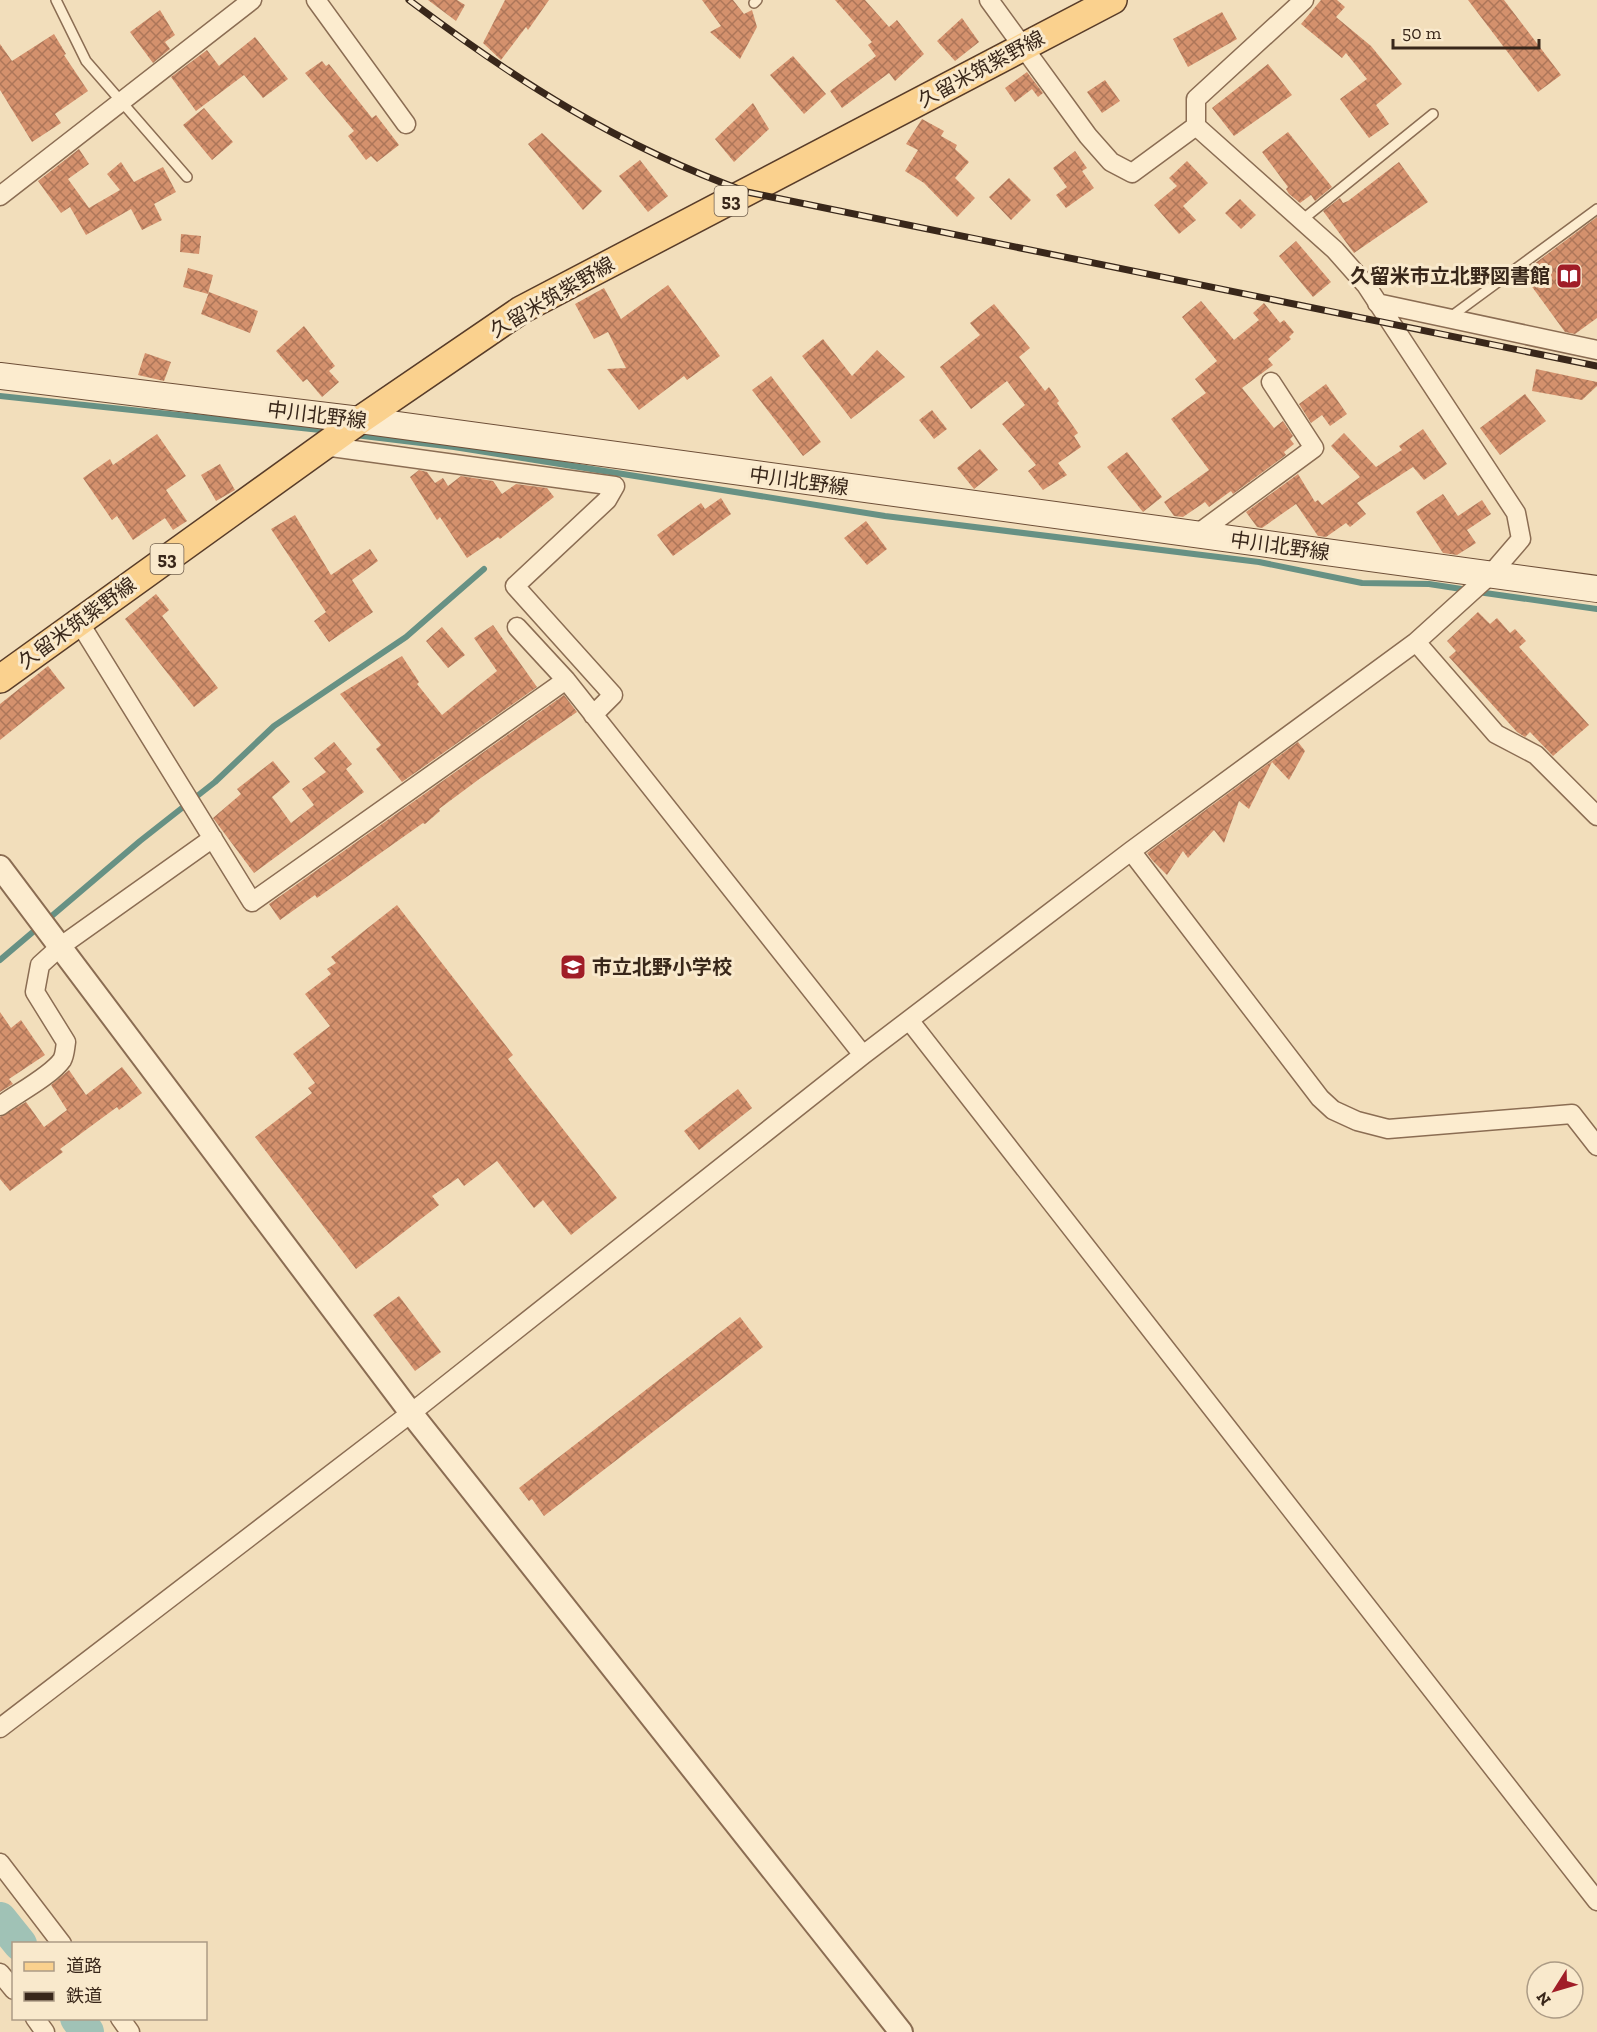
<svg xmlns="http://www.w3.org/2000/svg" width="1597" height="2032" viewBox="0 0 1597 2032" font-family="'Zilla Slab','Noto Sans JP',serif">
  <defs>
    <pattern id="building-cross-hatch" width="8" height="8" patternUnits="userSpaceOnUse" patternTransform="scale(1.5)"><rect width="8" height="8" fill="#d4916d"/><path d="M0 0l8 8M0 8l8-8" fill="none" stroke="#ad7659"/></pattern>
  </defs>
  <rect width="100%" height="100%" fill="#f2debb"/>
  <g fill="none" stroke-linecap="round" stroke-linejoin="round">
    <path stroke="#679184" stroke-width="6" d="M0 396 330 431
      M355 435 454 447 885 516 1259 562 1362 583 1429 584 1468 590
      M1478 592 1597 609
      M0 960 140 841 215 782 274 726 406 637 484 569"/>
    <path stroke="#a0c2b6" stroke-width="34" d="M0 1919 20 1944
      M77 2018 87 2032"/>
  </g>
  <path fill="url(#building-cross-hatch)" d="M428 0H457L465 5 456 21Z
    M505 0H549L528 30 526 27 501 60 483 43Z
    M702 0H733L744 14 752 10 757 27 740 59 710 32 721 26Z
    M835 0H865L889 27 897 20 924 54 895 81 889 73 842 108 830 91 876 56 868 45 872 42Z
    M1321 0H1337L1345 7 1336 17 1371 46 1402 84 1376 105 1389 124 1369 138 1340 99 1367 79 1346 53 1342 58 1301 24Z
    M1468 0H1504L1561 75 1538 92Z
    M160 10 175 35 165 42 170 49 153 63 130 32Z
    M1222 12 1237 39 1188 67 1173 39Z
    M962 18 979 42 955 61 937 41Z
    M54 34 66 54 64 55 88 91 55 114 61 123 32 142 0 90V44L12 61Z
    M255 37 288 79 263 98 244 75 196 111 171 77 207 50 219 66Z
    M793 56 826 94 804 114 770 75Z
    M322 61 326 66 329 64 372 118 376 115 399 145 377 162 371 156 366 160 348 136 354 131 305 73Z
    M1268 64 1292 95 1234 136 1212 108Z
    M1027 72 1043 93 1038 97 1032 89 1015 102 1005 88Z
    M1105 80 1120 101 1102 113 1087 92Z
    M753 103 769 129 734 162 715 139Z
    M204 108 233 142 212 160 183 125Z
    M922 119 944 131 941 136 957 145 955 149 969 162 955 178 975 198 957 217 924 183 905 171 918 150 906 144Z
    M1288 132 1332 187 1315 201 1311 195 1300 203 1289 194 1286 189 1288 187 1262 152Z
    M542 133 602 191 583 210 528 144Z
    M79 149 89 164 68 179 89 208 120 190 107 174 121 162 134 182 163 167 176 192 154 204 162 220 142 230 131 209 86 235 70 207 61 213 38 181Z
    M1075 151 1087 168 1082 171 1094 188 1066 208 1056 195 1067 187 1053 168Z
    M640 160 668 196 648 212 619 176Z
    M1187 161 1208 183 1183 206 1196 220 1179 234 1154 205 1177 186 1169 178Z
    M1399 162 1428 202 1354 253 1323 211 1340 198 1343 203 1348 201Z
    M1009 178 1031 200 1011 220 989 197Z
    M1240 199 1256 215 1241 229 1225 213Z
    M1597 217V318L1575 334 1565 332 1522 273Z
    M181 234 201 236 199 254 180 252Z
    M1296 241 1331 282 1313 297 1279 256Z
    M188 268 213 275 208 294 183 287Z
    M668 285 720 356 687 380 684 376 639 410 607 369 626 368 608 332 594 339 575 304 604 288 621 319Z
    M209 292 258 311 250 333 201 314Z
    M1201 301 1234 340 1259 320 1253 313 1264 303 1280 323 1284 320 1294 332 1289 337 1291 339 1268 359 1273 365 1242 388 1274 428 1283 421 1293 436 1290 439 1294 444 1284 452 1286 455 1233 494 1231 491 1209 507 1205 502 1183 517 1174 516 1164 502 1209 470 1171 419 1206 393 1195 379 1217 361 1182 317Z
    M994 304 1030 348 1019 357 1045 391 1049 387 1059 401 1057 403 1078 433 1074 436 1081 447 1058 463 1067 475 1043 490 1028 471 1036 465 1002 424 1025 405 1007 381 971 409 940 367 980 335 970 323Z
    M304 326 335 366 329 371 339 382 322 397 307 379 303 382 276 351Z
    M823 339 852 376 877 350 905 377 851 419 802 356Z
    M145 353 171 362 164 381 138 375Z
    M1536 369 1597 382V386L1582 400 1532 391Z
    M771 376 821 442 803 456 752 390Z
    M1326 384 1347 414 1330 426 1322 415 1311 423 1299 404Z
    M1525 394 1546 421 1500 455 1480 428Z
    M932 410 947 429 934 439 919 420Z
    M1423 429 1447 464 1424 480 1413 467 1357 503 1366 514 1350 527 1346 523 1326 537 1318 536 1296 504 1262 528 1257 527 1246 512 1298 474 1315 502 1318 500 1322 505 1360 477 1331 446 1344 433 1376 467 1402 450 1399 446Z
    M157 434 186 476 166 490 187 521 173 530 165 518 133 540 117 516 112 520 83 478 110 459 113 465Z
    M980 449 998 470 974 489 957 468Z
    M1127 452 1162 497 1143 512 1107 467Z
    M220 464 235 490 216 501 201 475Z
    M419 470 427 472 435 483 443 478 448 486 461 476 493 481 502 494 516 484 547 488 554 497 500 539 498 537 467 558 440 517 437 520 410 477Z
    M1443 494 1458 516 1482 500 1491 514 1467 530 1476 543 1457 555 1443 553 1416 512Z
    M721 498 731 514 673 556 657 535 701 503 705 509Z
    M295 515 331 575 370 549 378 561 352 580 373 612 329 642 314 621 326 612 271 529Z
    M866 521 887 549 867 565 844 538Z
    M156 594 169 610 162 616 218 688 194 707 125 619Z
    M1478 612 1490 624 1497 618 1510 633 1515 629 1526 641 1519 647 1589 725 1553 756 1530 732 1525 737 1517 732 1449 657 1456 651 1447 641Z
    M493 625 537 687 402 782 376 749 381 745 340 694 402 656 419 682 417 684 442 715 497 671 474 638Z
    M442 627 465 655 448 668 426 641Z
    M48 666 65 688 0 740V704Z
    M564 695 577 712 482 777 439 809 440 811 425 824 423 823 317 898 315 895 280 920 269 904Z
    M334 742 352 764 346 769 364 792 254 873 213 818 241 794 237 789 273 761 290 782 272 797 291 823 314 805 302 789 326 772 314 758Z
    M1298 742 1305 751 1289 780 1272 762 1249 809 1239 801 1224 843 1214 830 1188 858 1183 851 1167 875 1152 860 1147 853Z
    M397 905 513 1055 508 1059 617 1198 571 1235 543 1200 534 1208 497 1161 464 1186 458 1178 432 1196 439 1205 356 1269 255 1137 312 1093 308 1088 315 1083 293 1054 330 1026 305 994 331 974 327 969 336 963 331 957Z
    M0 1012 11 1028 21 1020 45 1055 9 1079 13 1084 0 1092Z
    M122 1067 142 1093 119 1110 117 1107 60 1149 63 1152 10 1191 0 1179V1117L26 1102 44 1127 67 1110 51 1085 69 1070 86 1095Z
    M738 1089 752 1108 699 1150 684 1131Z
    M399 1296 441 1352 415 1371 373 1315Z
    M740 1317 763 1347 544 1516 532 1499 529 1501 519 1488Z"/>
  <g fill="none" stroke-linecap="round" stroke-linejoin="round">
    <g stroke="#8b6d53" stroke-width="12">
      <path id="service" d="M56 0 86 61 187 177
        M754 3 757 0
        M1302 220 1433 114
        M1449 318 1597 209"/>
    </g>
    <g stroke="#8b6d53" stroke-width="21">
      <path id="minor" d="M316 0 406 124
        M989 0 1088 136 1111 162 1132 173 1196 126
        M0 196 252 0
        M1377 303 1597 350
        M324 446 615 486 607 500 515 586 613 695 593 715
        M1196 535 1314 448 1271 382
        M79 622 252 902 566 680
        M517 627 566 680 863 1055
        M1416 642 1496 734 1536 755 1597 816
        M1131 851 1320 1098 1333 1110 1357 1121 1388 1129 1572 1114 1597 1146
        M909 1020 1597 1901
        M0 1106C16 1094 51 1076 62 1060 65 1055 65 1048 66 1042L35 992 40 965 61 946 213 838
        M0 1728 411 1413 863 1055 1131 851 1416 642 1490 575 1521 539 1516 513 1366 285 1335 250 1196 126V99L1304 0
        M0 1863 62 1944
        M0 1973 14 1990
        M35 2018 45 2032
        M120 2018 130 2032"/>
    </g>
    <g stroke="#8b6d53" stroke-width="26">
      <path id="tertiary" d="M0 867 411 1413 901 2032"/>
    </g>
    <g stroke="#6d4e37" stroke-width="28">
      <path id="secondary" d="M0 376 360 420 1597 589"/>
    </g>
    <g stroke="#583c29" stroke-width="30">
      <path id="primary" d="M0 679 360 420 521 310 1113 0"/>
    </g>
    <use href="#service" stroke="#fceccf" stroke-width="9"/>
    <use href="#minor" stroke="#fceccf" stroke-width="18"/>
    <use href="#tertiary" stroke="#fceccf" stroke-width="22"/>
    <use href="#secondary" stroke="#fceccf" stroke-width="26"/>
    <use href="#primary" stroke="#fad18e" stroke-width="27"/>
    <g stroke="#39271a" stroke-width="7">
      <path id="rail" d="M409 0C518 82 617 145 747 192L1597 366"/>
    </g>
    <use href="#rail" stroke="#f9e9cc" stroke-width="4.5" stroke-dasharray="14" stroke-linecap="butt"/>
  </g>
  <defs>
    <g id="library-square" transform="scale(1.35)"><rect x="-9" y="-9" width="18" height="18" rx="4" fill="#a01d27" stroke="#f9e9cc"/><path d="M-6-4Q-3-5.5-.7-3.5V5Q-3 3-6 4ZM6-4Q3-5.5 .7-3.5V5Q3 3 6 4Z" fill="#fff"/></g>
    <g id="school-square" transform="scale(1.35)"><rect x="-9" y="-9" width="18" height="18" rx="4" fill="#a01d27" stroke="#f9e9cc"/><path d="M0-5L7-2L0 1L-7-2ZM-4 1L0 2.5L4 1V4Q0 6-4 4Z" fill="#fff"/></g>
  </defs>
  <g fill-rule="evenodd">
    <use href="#library-square" x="1569" y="276"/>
    <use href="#school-square" x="573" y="967"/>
  </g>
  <g text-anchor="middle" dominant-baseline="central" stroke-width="6" stroke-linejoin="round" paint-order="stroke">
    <g fill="#f9e9cc" stroke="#73614f" stroke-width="1.5">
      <rect x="714.5" y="186" width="33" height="30" rx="4.5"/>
      <rect x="150.5" y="544" width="33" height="30" rx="4.5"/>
    </g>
    <g font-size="18" font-weight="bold" fill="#39271a">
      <text x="731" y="201">53</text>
      <text x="167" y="559">53</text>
    </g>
    <g font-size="20" fill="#39271a" stroke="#f9e9cc">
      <text transform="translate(981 69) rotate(-28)">久留米筑紫野線</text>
      <text transform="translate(552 297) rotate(-30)">久留米筑紫野線</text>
      <text transform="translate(317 415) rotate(7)">中川北野線</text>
      <text transform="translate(799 481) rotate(8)">中川北野線</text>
      <text transform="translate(1280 546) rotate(8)">中川北野線</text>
      <text transform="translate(77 623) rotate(-36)">久留米筑紫野線</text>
    </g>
    <g font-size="20" font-weight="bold" fill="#39271a" stroke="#f9e9cc" text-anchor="end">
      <text x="1550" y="276">久留米市立北野図書館</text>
      <text x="592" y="967" text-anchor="start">市立北野小学校</text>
    </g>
  </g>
  <rect x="12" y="1942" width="195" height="78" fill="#f9e9cc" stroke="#ac9b85" stroke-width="1.5"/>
  <rect x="24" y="1962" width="30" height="9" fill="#fad18e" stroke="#ac9b85" stroke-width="1.5"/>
  <text x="66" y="1972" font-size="18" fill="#39271a">道路</text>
  <rect x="24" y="1992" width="30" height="9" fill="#39271a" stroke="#ac9b85" stroke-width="1.5"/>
  <text x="66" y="2002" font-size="18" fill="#39271a">鉄道</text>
  <g transform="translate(1555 1990) rotate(233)"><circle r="28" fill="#f9e9cc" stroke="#ac9b85" stroke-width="1.5"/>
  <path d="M0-4.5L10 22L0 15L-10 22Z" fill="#a01d27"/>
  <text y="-9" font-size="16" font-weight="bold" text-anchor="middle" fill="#39271a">N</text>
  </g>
  <path d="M1393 39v9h146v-9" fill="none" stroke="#39271a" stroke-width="3"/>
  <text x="1402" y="39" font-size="18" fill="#39271a" stroke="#f9e9cc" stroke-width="4.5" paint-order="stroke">50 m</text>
</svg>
